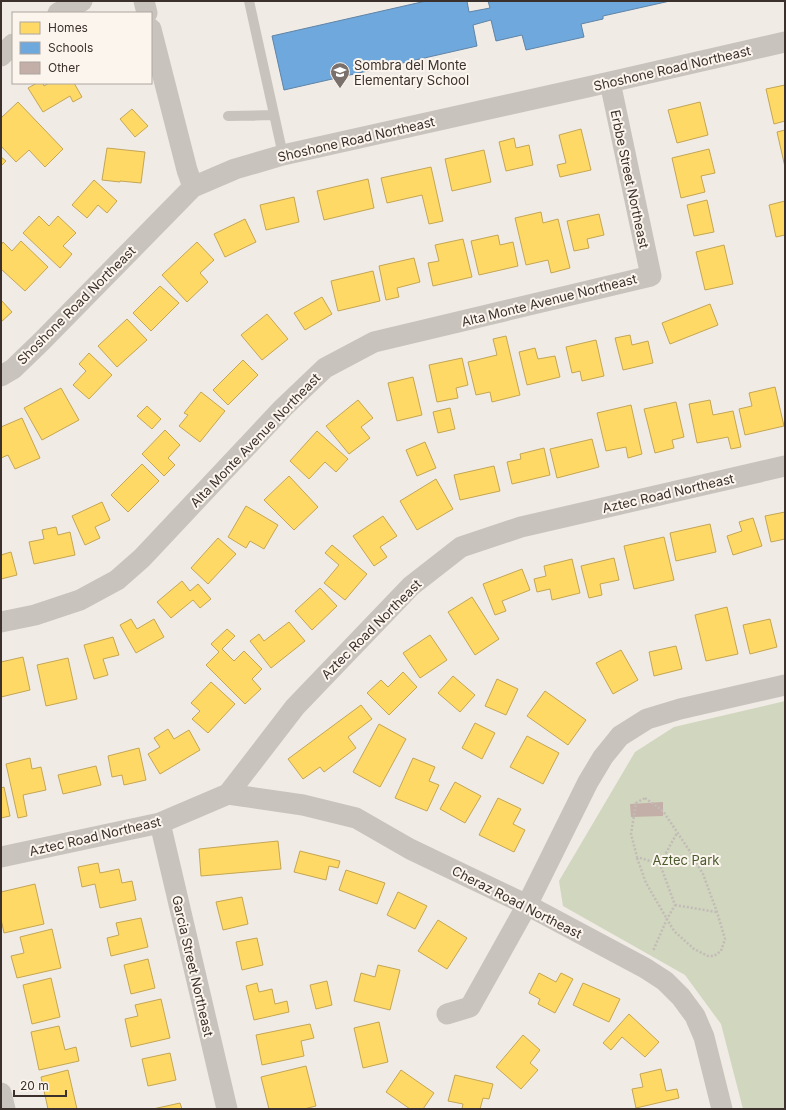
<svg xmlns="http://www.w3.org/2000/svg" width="786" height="1110" viewBox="0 0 786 1110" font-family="Inter,sans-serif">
  <rect width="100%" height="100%" fill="#f0ebe5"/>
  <path fill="#d1d6bf" d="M785 701V1109H743L721 1024 685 975 563 906 559 881 635 752 674 727Z"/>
  <path fill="#ffd966" stroke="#c4a654" d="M37 83H43L44 86 49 83H74L82 97 73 102 70 96 43 112 28 88Z
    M785 85V121L774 124 766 89Z
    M18 102 63 149 45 167 29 150 16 162 1 146V118Z
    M700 102 708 135 677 143 668 110Z
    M132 109 148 126 135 137 120 119Z
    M581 129 591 170 560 177 557 165 566 163 559 135Z
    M785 130V167L777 132Z
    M514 138 516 148 529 145 533 165 506 171 499 142Z
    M107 148 145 152 141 183 120 181V182L102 180Z
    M709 149 715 173 701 176 705 192 681 198 672 158Z
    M484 150 491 182 452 191 445 159Z
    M1 157 6 161 1 166Z
    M431 167 443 221 429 224 422 195 387 203 381 178Z
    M368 179 374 208 324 220 317 191Z
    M94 180 117 201 107 213 98 205 87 218 72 205Z
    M294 197 299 222 266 230 260 205Z
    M707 200 714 232 694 236 687 205Z
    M785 201V235L776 237 769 205Z
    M541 212 543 223 558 219 570 268 551 273 548 260 526 265 515 218Z
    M599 214 604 235 587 239 589 248 574 251 567 221Z
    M39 216 49 226 58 216 76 233 63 246 72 254 60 268 23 233Z
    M245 219 256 242 225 257 214 234Z
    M498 235 500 245 513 242 518 266 479 275 471 241Z
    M463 239 472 277 433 286 428 263 439 261 435 245Z
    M21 241 48 267 25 291 1 269V245L3 242 12 251Z
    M197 242 214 260 200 273 208 282 187 302 162 275Z
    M724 245 733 284 705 290 696 252Z
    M414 258 420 282 397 288 399 297 386 300 379 266Z
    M373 271 380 301 338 311 331 281Z
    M160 286 179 303 151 331 133 313Z
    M322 297 332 314 305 330 294 313Z
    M1 300 12 312 1 322Z
    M710 304 718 325 670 344 662 323Z
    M267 314 288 339 262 360 241 335Z
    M127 319 147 340 117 367 98 346Z
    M630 335 632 345 648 341 653 363 623 370 615 338Z
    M506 336 520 395 492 402 490 392 476 395 468 362 497 355 493 339Z
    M596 340 604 376 582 381 580 371 572 373 566 347Z
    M535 348 538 359 555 356 560 377 527 385 519 352Z
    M89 353 112 375 89 399 73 385 86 371 79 364Z
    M462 358 468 385 456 388 458 398 437 402 429 365Z
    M243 360 258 375 228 405 213 390Z
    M413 377 422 415 397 421 388 383Z
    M775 387 784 426 745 435 739 409 752 406 749 393Z
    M61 388 79 420 42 440 24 408Z
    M201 392 225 411 200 442 179 426 188 415 184 413Z
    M358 400 373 418 361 427 370 438 349 454 326 426Z
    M710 400 713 415 733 411 741 447 731 449 728 437 697 443 689 404Z
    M676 402 684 437 672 440 674 448 655 453 644 409Z
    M631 405 642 454 628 458 626 447 606 451 597 413Z
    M147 406 161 419 152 429 137 416Z
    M450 408 455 429 438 433 433 412Z
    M22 418 40 458 15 469 8 455 1 458V427Z
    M165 430 180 445 168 458 175 465 164 476 142 454Z
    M317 431 348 459 336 472 325 462 309 479 290 461Z
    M592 439 599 467 557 478 550 449Z
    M425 442 436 468 417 476 406 450Z
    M544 448 550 475 512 484 507 462 521 459 520 454Z
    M142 464 159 481 128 512 111 495Z
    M494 466 500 491 460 500 454 475Z
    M289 476 318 507 294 530 264 500Z
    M436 479 453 509 417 530 400 501Z
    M102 502 110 520 95 527 100 538 85 545 72 516Z
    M246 506 278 525 264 549 250 541 246 548 228 537Z
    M785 512V539L771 542 765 516Z
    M383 516 397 536 380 547 387 557 374 566 353 536Z
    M753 518 762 546 733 555 727 536 742 531 739 522Z
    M710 524 716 552 676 561 670 533Z
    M56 527 58 535 70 532 75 555 34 564 29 542 44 539 42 530Z
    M664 537 674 580 634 589 624 546Z
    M218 538 236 554 208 584 191 568Z
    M332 545 367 574 345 600 324 583 339 565 325 553Z
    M11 552 17 575 1 579V555Z
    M614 558 619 580 600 584 602 595 589 598 581 566Z
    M572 559 580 593 552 600 550 589 537 592 534 579 546 576 544 566Z
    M522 569 530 590 502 601 506 611 495 615 483 584Z
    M182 581 190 591 198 584 211 599 200 608 193 600 171 618 157 602Z
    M320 588 337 606 312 630 295 611Z
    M472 597 499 639 475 655 448 612Z
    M727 607 738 654 706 661 695 615Z
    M131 619 137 629 154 619 164 637 136 653 120 625Z
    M770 619 777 647 750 654 743 625Z
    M289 622 305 641 271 668 250 641 259 634 264 641Z
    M227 629 235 636 222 649 234 661 244 651 262 669 252 679 261 689 245 704 206 665 219 652 211 644Z
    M430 635 447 660 420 678 403 653Z
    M113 637 119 655 103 659 108 675 94 679 84 645Z
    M676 646 682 669 654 676 649 652Z
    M621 650 638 680 613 694 596 663Z
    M23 657 30 690 1 697V662Z
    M68 658 77 699 46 706 37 665Z
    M403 672 417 687 389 715 367 693 381 680 388 687Z
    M453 676 475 695 460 712 438 693Z
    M497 679 518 689 506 715 485 706Z
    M211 682 235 704 208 733 192 719 200 711 191 703Z
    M545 691 586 720 568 745 527 716Z
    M361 705 372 719 348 737 356 748 324 772 320 767 303 779 288 759Z
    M475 723 495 733 482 759 462 748Z
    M379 724 406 739 380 787 353 772Z
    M168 729 174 739 189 730 200 750 160 774 148 754 160 747 154 738Z
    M527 736 559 753 543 784 510 767Z
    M139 748 146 780 124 785 122 775 112 777 108 756Z
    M30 758 32 769 41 767 46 790 23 795 27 816 18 818 6 764Z
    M413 758 435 767 429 781 439 785 427 811 395 798Z
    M96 766 101 785 63 794 58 775Z
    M455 782 481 796 465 823 440 809Z
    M4 787 10 816 1 818V788Z
    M498 798 521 809 513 824 525 830 514 852 479 835Z
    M278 841 281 869 201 876 199 849Z
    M300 851 340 861 338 868 329 866 326 880 294 872Z
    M98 863 100 873 119 869 122 883 132 881 136 900 100 908 95 884 82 887 78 867Z
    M346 870 385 883 377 904 339 890Z
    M35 884 44 924 4 933 1 919V892Z
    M398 892 427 906 415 929 387 915Z
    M242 897 248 924 223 930 216 902Z
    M141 918 148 947 111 956 107 938 119 935 116 923Z
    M438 920 467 938 447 969 418 951Z
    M52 929 61 968 17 978 11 956 24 953 20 937Z
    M257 938 263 965 242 970 236 942Z
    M148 959 155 988 131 994 124 965Z
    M378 965 400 970 390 1010 354 1001 361 973 375 977Z
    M539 973 556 982 561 973 573 979 555 1013 538 1004 540 999 529 993Z
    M51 978 60 1017 32 1024 23 985Z
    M327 981 332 1005 316 1009 310 985Z
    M257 983 259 992 272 989 275 1004 287 1001 289 1012 254 1020 246 986Z
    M583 983 620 999 609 1022 573 1005Z
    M161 999 170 1038 131 1047 125 1019 138 1016 135 1005Z
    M629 1014 659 1042 645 1057 622 1037 611 1050 603 1043Z
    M379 1022 388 1062 363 1068 354 1028Z
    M310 1024 314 1038 301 1041 304 1056 262 1065 256 1035Z
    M59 1026 65 1050 76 1047 79 1061 39 1070 31 1032Z
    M523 1035 540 1050 530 1063 538 1070 521 1089 496 1067Z
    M170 1053 176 1080 148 1086 142 1059Z
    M306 1066 316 1106 304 1109H269L261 1077Z
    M661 1069 666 1091 677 1089 679 1098 636 1108 632 1089 643 1087 640 1074Z
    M68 1070 77 1109H48L41 1077Z
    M401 1070 434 1093 423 1109H410L386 1092Z
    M455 1075 493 1084 489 1099 483 1098 480 1109H462L463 1104 448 1101Z
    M180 1103 182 1109H153Z"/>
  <path fill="#6fa8dc" stroke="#5f84a7" d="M426 1H467L469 12 490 8 488 1H670L603 16V19L581 24 584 37 526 50 522 35 496 41 491 20 473 25 477 46 284 90 272 36Z"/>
  <path fill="#c3afa7" d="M663 802V816L631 817 630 804Z"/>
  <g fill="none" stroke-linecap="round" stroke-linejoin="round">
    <path stroke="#c2bbb6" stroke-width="2.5" stroke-dasharray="2 2" stroke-linecap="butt" d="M645 798 663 811 689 850 703 874 717 912 725 939 721 951 714 956H708L694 949 674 931 667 919 675 905 660 864 637 857 631 834 636 803Z
      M637 858 646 883 667 919 653 951
      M660 864 677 833
      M675 905 716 912"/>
    <path stroke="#c9c3be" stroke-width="10" d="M249 1 283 155
      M228 116 274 115"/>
    <path stroke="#c9c3be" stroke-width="21" d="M144 1 147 13
      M58 13 82 1
      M151 29 187 170 193 187
      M1 56 13 44
      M1 376 13 369 42 341 193 187 235 169 283 155 610 82 785 42
      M1 622 35 615 80 600 117 580 142 558 283 408 325 368 374 342 651 276 610 82
      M228 794 303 805 356 818 410 849 527 905 645 968 665 981 681 997 695 1016 704 1037 722 1109
      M160 823 227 1109
      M1 857 160 823 228 794 295 707 411 586 461 547 521 527 785 466
      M447 1014 470 1007 527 905 588 782 603 757 620 736 647 719 680 709 785 685
      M1 1093 5 1109"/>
  </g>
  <defs>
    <g id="school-pin" transform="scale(1)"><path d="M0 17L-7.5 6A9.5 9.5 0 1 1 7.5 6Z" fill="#7a716c" stroke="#fbf5ee"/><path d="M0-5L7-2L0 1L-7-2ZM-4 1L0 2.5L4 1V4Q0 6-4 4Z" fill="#fff"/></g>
  </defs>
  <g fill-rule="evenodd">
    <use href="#school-pin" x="340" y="72"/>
  </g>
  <g text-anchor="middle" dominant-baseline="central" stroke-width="4" stroke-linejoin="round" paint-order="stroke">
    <g font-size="13" fill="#3b302b" stroke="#fbf5ee" text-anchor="start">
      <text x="354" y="65">Sombra del Monte<tspan x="354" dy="15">Elementary School</tspan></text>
    </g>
    <g font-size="13" fill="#3b302b" stroke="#fbf5ee">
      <text transform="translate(672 68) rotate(-13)">Shoshone Road Northeast</text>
      <text transform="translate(356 139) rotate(-13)">Shoshone Road Northeast</text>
      <text transform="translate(630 179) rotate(78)">Erbbe Street Northeast</text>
      <text transform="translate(549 300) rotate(-14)">Alta Monte Avenue Northeast</text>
      <text transform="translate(76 305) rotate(-45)">Shoshone Road Northeast</text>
      <text transform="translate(255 440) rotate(-46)">Alta Monte Avenue Northeast</text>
      <text transform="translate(668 493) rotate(-13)">Aztec Road Northeast</text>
      <text transform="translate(371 629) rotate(-45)">Aztec Road Northeast</text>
      <text transform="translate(95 836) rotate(-13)">Aztec Road Northeast</text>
      <text transform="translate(517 902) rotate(27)">Cheraz Road Northeast</text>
      <text transform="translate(193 966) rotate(77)">Garcia Street Northeast</text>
    </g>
    <g font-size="13" fill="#4a5a2e" stroke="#fbf5ee">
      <text x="686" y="860">Aztec Park</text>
    </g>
  </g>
  <rect width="786" height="1110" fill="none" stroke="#3b302b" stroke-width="4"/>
  <rect x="12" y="12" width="140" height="72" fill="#fbf5ee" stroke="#aea6a0"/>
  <rect x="20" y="22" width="20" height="12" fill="#ffd966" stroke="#aea6a0"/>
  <text x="48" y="32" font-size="12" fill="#3b302b">Homes</text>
  <rect x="20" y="42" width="20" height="12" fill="#6fa8dc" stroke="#aea6a0"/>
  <text x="48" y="52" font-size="12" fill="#3b302b">Schools</text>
  <rect x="20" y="62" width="20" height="12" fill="#c3afa7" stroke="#aea6a0"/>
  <text x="48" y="72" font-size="12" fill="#3b302b">Other</text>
  <path d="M14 1090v6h52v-6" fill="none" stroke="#3b302b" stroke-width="2"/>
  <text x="20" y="1090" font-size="12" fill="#3b302b" stroke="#fbf5ee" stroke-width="3" paint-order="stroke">20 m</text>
</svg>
